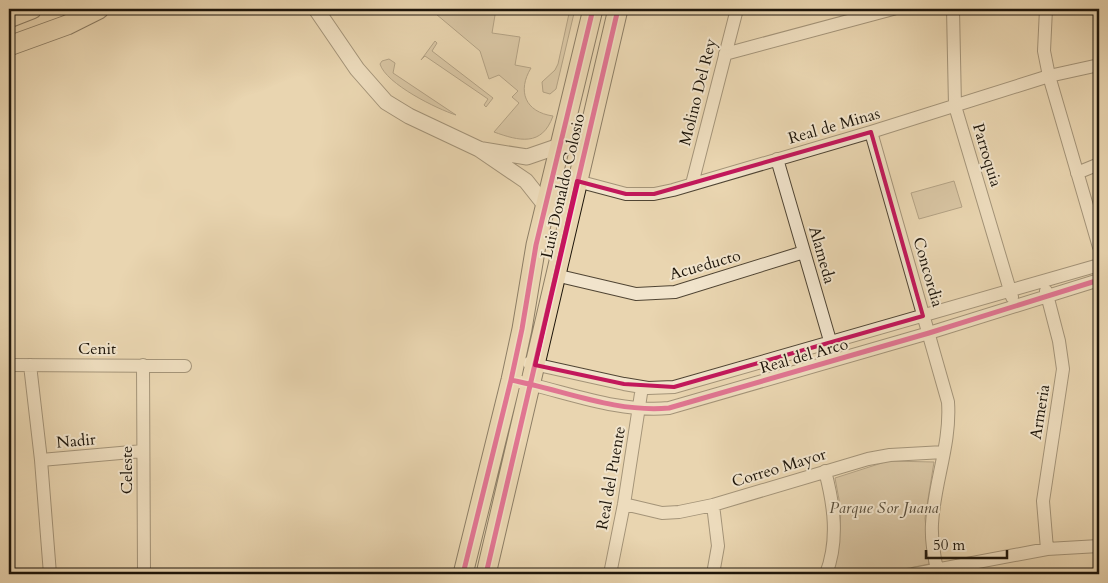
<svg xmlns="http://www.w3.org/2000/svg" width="1108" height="583" viewBox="0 0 1108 583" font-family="Cardo,serif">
  <rect width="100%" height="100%" fill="#e9d5b0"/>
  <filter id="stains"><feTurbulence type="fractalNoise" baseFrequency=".004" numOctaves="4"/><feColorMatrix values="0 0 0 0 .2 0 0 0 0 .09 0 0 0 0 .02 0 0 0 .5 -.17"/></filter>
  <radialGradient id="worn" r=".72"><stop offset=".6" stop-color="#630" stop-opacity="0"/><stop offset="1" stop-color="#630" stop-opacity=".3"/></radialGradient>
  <path fill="#c6b494" stroke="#72644f" d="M430 9H496L492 33 520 37 515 65 531 68C517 91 525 112 553 116 542 147 519 141 494 132L519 103 512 97 518 91 499 75 489 79 480 51Z
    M570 9H575L556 89 550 94 543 92 542 82 555 70 558 64Z
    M435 41 437 43 432 51 493 98 486 107 484 105 488 99 425 56 421 60Z
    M389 59 395 63 393 73 456 115C437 109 386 84 380 64L382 61Z
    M954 181 962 207 919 219 911 193Z
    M888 461 934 462 925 518 929 564C895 571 867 577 832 571L839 541 841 510 835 478Z"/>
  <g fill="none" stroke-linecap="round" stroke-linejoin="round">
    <g stroke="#504534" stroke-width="14">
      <path id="minor" d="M953 9 955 106 1012 297
        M1046 9 1044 51 1049 76 1099 247
        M725 54 893 9
        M871 132 948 402C951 444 934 483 932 524 931 540 934 555 937 570
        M777 159 833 351
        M1077 173 1099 164
        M577 181 626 194H654L673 190 871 132 1049 76 1099 65
        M692 184 737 9
        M555 275 636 294 675 292 804 252
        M1046 291 1059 341 1063 369 1043 501 1047 549
        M529 363 624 384 648 388 674 387 1099 265
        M9 365 185 366
        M30 365 41 460 50 574
        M143 365 144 574
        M511 380C563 390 615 413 669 408L929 333 1099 280
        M41 460 143 451
        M825 471C834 505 839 540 826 574
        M624 504 662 513 679 512 713 505 868 459 890 455 944 452
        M610 574 624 504 642 387
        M713 574 718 546 713 505
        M914 574 1047 549 1099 546"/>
    </g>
    <g stroke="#504534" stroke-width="17">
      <path id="tertiary" d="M316 9 357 69 386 102 409 116 479 149 526 181 545 205
        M483 150 527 157 559 146 589 130"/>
    </g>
    <g stroke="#1d150a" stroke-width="21">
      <path id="primary" d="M9 18 32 9
        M9 46 67 25 99 9
        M463 574 511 380 522 329 536 245 593 9
        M486 574 618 9"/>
    </g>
    <use href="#minor" stroke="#f1e4cc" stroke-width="12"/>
    <use href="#tertiary" stroke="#f1e4cc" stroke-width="15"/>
    <use href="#primary" stroke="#e9d5b0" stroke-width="19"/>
    <g stroke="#f1e4cc" stroke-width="8">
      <path id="cycleway" d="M511 380C563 390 615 413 669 408L929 333 1099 280
        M463 574 511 380 522 329 536 245 593 9
        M486 574 618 9"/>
    </g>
    <use href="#cycleway" stroke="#d6006c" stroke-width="5"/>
  </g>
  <path d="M0 0H1108V583H0ZM871 132 923 316 674 387 624 384 535 365 577 181 626 194H654Z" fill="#e9d5b0" fill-opacity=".55" fill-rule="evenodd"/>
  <path fill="none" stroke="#c2185b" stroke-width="4" stroke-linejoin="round" d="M871 132 923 316 674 387 624 384 535 365 577 181 626 194H654Z"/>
  <g text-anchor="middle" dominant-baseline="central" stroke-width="4" stroke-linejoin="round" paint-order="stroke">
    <g font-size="16" fill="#1d150a" stroke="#f1e4cc">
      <text transform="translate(698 92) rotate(-76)">Molino Del Rey</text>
      <text transform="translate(834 126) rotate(-16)">Real de Minas</text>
      <text transform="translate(987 155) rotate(73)">Parroquia</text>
      <text transform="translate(563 186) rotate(-77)">Luis Donaldo Colosio</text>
      <text transform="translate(822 255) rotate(74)">Alameda</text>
      <text transform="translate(705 265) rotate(-16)">Acueducto</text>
      <text transform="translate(928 272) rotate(74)">Concordia</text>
      <text x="97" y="349">Cenit</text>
      <text transform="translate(804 356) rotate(-16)">Real del Arco</text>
      <text transform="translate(1040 412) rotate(-81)">Armeria</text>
      <text transform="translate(76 441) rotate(-5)">Nadir</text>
      <text transform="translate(779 468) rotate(-17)">Correo Mayor</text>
      <text transform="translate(127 470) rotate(-90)">Celeste</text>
      <text transform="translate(611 478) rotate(-80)">Real del Puente</text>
    </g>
    <g font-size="16" font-style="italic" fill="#584d3a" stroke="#f1e4cc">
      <text x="884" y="508">Parque Sor Juana</text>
    </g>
  </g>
  <rect width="1108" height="583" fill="none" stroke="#e9d5b0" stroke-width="30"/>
  <rect x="10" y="10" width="1088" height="563" fill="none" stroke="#1d150a" stroke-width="2.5"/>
  <rect x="15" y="15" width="1078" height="553" fill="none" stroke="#1d150a"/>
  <path d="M926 550v8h81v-8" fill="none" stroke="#1d150a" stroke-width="2.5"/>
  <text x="933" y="550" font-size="15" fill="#1d150a" stroke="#f1e4cc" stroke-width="4" paint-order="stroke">50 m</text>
  <rect width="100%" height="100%" filter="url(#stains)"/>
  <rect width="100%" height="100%" fill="url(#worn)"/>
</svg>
